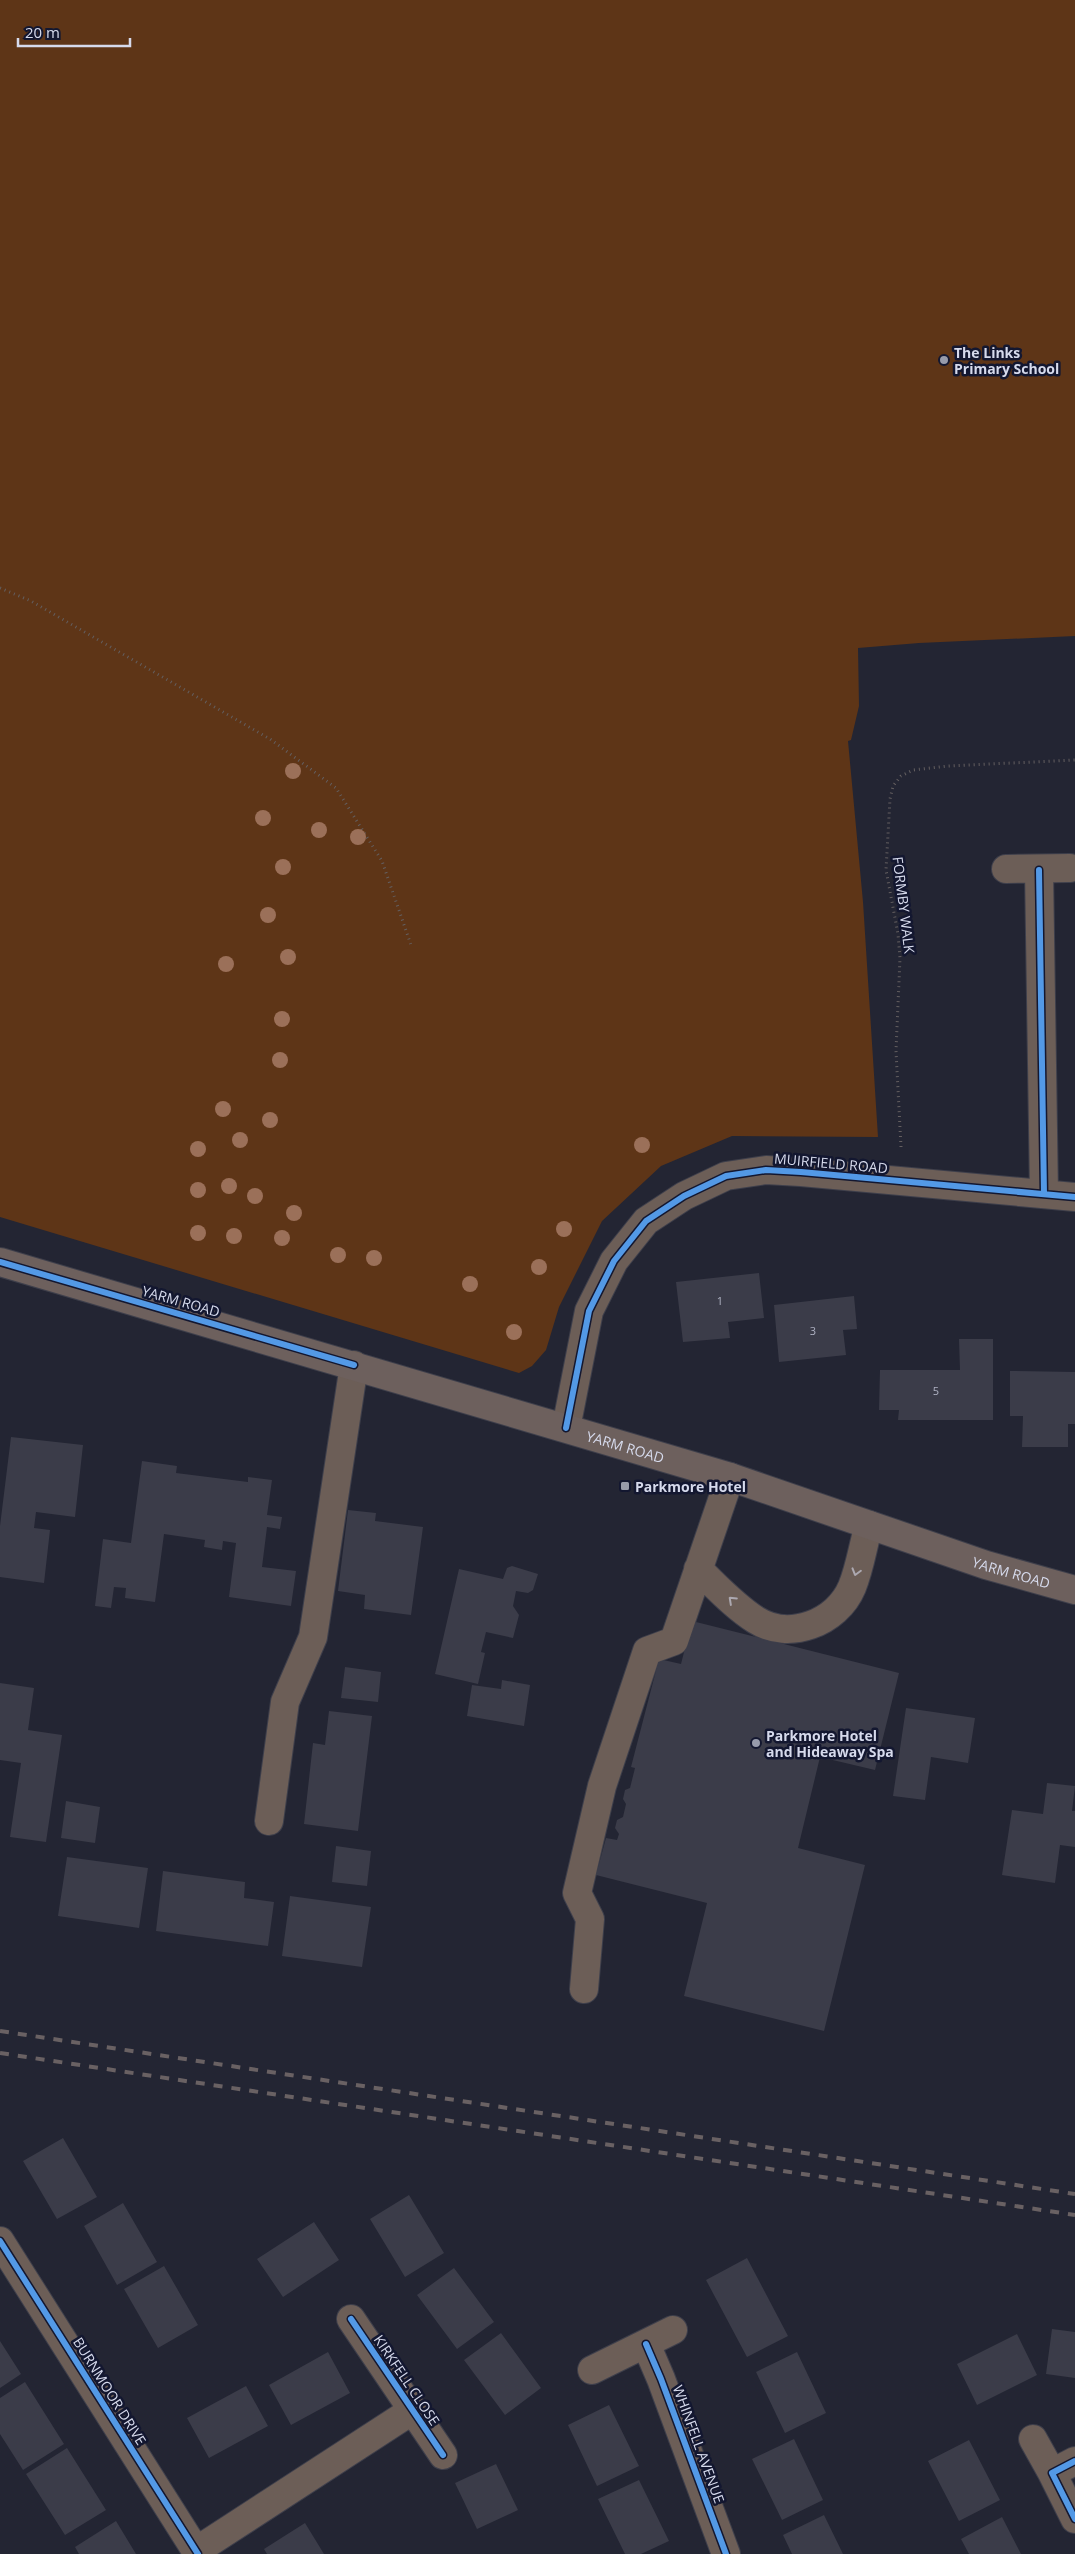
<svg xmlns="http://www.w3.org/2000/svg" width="1075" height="2554" viewBox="0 0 1075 2554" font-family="'Open Sans',sans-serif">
  <rect width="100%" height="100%" fill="#232533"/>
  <path fill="#5e3517" d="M0 0H1075V636L919 643 858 648 859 706 851 740 848 741 863 902 878 1137 732 1136 661 1166 602 1221 559 1307 546 1350 532 1366 519 1373 0 1217Z"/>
  <path fill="#3b3c49" d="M759 1273 764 1318 728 1322 730 1338 683 1342 676 1282Z
    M854 1296 857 1329 843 1330 846 1355 779 1362 774 1305Z
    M959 1339H993V1420H898L899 1410H879L880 1370H960Z
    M1010 1371 1075 1372V1424H1068V1447H1022L1023 1416H1010Z
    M11 1437 83 1445 75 1517 36 1512 34 1528 50 1530 44 1583 0 1577V1526Z
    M142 1461 177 1466 176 1473 248 1482V1477L272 1480 267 1515 282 1517 280 1529 267 1527 262 1567 296 1571 291 1606 229 1597 236 1543 223 1541 222 1550 204 1547 205 1540 164 1534 155 1602 125 1598 126 1588 114 1587 111 1608 95 1606 103 1539 131 1543Z
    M348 1510 376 1513 375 1521 423 1527 411 1615 364 1609 365 1595 338 1591Z
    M512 1566 538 1574 533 1590 528 1593 516 1591 513 1606 519 1615 513 1638 486 1632 481 1652 485 1653 478 1684 435 1674 459 1569 503 1579 507 1568Z
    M692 1621 899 1673 875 1770 820 1757 798 1848 865 1865 824 2031 684 1996 707 1903 596 1875 606 1838 617 1840 619 1834 615 1828 617 1820 623 1817 626 1804 623 1799 625 1790 630 1788 635 1768 631 1767 659 1659 681 1664Z
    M345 1667 381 1672 378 1702 341 1698Z
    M502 1680 530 1685 524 1726 467 1716 472 1685 501 1689Z
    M0 1683 34 1688 28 1730 62 1735 46 1842 10 1837 21 1763 0 1760Z
    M906 1708 975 1718 968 1763 931 1757 925 1800 893 1796Z
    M329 1711 372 1716 358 1831 304 1824 313 1743 325 1745Z
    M1047 1783 1075 1786 1072 1811H1075V1847L1060 1845 1055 1883 1002 1875 1012 1810 1043 1814Z
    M66 1801 100 1807 95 1843 61 1838Z
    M336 1846 371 1851 367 1886 332 1882Z
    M67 1857 148 1868 139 1928 58 1916Z
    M163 1871 245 1882 244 1898 274 1902 268 1946 156 1931Z
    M290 1896 371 1907 362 1967 282 1956Z
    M63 2138 97 2197 57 2219 23 2161Z
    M409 2195 444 2253 405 2277 370 2219Z
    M123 2203 157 2262 117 2285 84 2226Z
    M314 2222 339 2260 283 2297 257 2259Z
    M747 2258 788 2336 747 2357 706 2280Z
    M164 2266 198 2325 158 2348 124 2289Z
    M454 2268 494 2322 457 2349 417 2295Z
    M1052 2329 1075 2332V2378L1046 2374Z
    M501 2333 541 2388 505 2415 464 2360Z
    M1017 2334 1037 2375 977 2405 957 2364Z
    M0 2341 21 2374 0 2388Z
    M328 2352 350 2393 291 2425 269 2385Z
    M797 2352 826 2413 785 2433 756 2372Z
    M25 2382 64 2444 23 2470 0 2434V2398Z
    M246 2386 268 2426 209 2458 187 2418Z
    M609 2405 639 2466 597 2486 568 2425Z
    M794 2439 823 2500 782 2520 752 2459Z
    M969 2440 1000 2500 959 2521 928 2461Z
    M67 2448 106 2510 65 2535 26 2474Z
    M496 2464 518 2510 477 2529 455 2483Z
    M639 2480 669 2541 641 2554H625L598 2499Z
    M824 2515 843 2554H792L783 2535Z
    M1002 2517 1021 2554H969L961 2539Z
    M116 2521 136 2554H79L75 2547Z
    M305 2523 324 2554H267L264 2549Z"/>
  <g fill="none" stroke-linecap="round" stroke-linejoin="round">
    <g stroke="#3e3f4b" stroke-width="30">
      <path id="minor" d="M1006 869 1070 868
        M1039 870 1044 1194
        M566 1428 589 1311 614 1261 646 1221 684 1196 726 1176 766 1170 801 1172 1075 1197
        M698 1569C716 1586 734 1606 756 1620 789 1641 837 1623 852 1587 860 1568 863 1545 869 1525
        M269 1821 285 1702 313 1637 354 1365
        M584 1989 590 1919 577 1893 602 1786 647 1651 674 1641 730 1477
        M0 2241 198 2554
        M351 2319 443 2455
        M646 2344 661 2379 726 2554
        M592 2370 673 2330
        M1033 2439 1052 2473
        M1075 2461 1052 2473 1075 2519
        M196 2551 413 2410"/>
    </g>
    <g stroke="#3e3f4b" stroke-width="30">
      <g id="major">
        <path id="s1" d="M0 1262 730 1477 986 1565 1075 1590"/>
      </g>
    </g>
    <path stroke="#645f60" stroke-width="3" stroke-dasharray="1 4" stroke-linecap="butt" d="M0 588 31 601 270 739 336 788 382 861 411 945
      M901 1147 896 1051 900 958 898 934 886 870 890 799 893 786 901 776 913 770 948 766 1075 760"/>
    <use href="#minor" stroke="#6c5e57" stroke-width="28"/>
    <use href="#major" stroke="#6d605d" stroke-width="28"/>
    <path stroke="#696163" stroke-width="4" stroke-dasharray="9 9" stroke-linecap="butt" d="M0 2031 1075 2194
      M0 2053 1075 2215"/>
    <g stroke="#131730" stroke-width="9">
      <path id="cycleway" d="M1039 870 1044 1194
        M0 1262 354 1365
        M566 1428 589 1311 614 1261 646 1221 684 1196 726 1176 766 1170 801 1172 1075 1197
        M0 2241 198 2554
        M351 2319 443 2455
        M646 2344 661 2379 726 2554
        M1075 2461 1052 2473 1075 2519"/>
    </g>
    <use href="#cycleway" stroke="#5399e6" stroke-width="6"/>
  </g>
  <g fill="#9b7059">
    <circle cx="293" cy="771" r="8"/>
    <circle cx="263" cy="818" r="8"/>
    <circle cx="319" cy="830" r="8"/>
    <circle cx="358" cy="837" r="8"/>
    <circle cx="283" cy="867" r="8"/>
    <circle cx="268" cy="915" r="8"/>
    <circle cx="288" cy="957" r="8"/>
    <circle cx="226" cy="964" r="8"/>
    <circle cx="282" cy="1019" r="8"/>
    <circle cx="280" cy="1060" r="8"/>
    <circle cx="223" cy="1109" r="8"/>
    <circle cx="270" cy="1120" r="8"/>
    <circle cx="240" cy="1140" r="8"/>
    <circle cx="642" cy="1145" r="8"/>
    <circle cx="198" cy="1149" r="8"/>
    <circle cx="229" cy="1186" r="8"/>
    <circle cx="198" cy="1190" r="8"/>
    <circle cx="255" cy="1196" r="8"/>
    <circle cx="294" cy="1213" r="8"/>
    <circle cx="564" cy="1229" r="8"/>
    <circle cx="198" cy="1233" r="8"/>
    <circle cx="234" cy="1236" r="8"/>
    <circle cx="282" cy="1238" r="8"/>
    <circle cx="338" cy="1255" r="8"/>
    <circle cx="374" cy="1258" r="8"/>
    <circle cx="539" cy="1267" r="8"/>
    <circle cx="470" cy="1284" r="8"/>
    <circle cx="514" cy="1332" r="8"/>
  </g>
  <defs><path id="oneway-chevron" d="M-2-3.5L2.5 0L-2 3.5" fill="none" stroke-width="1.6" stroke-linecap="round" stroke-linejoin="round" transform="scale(1.25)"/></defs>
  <g stroke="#aca8b0">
    <use href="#oneway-chevron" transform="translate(856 1572) rotate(106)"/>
    <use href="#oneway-chevron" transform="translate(732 1600) rotate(-137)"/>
  </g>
  <g fill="#979bab" stroke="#131730" stroke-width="2">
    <circle cx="944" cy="360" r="5"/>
    <rect x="620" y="1481" width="10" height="10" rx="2.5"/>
    <circle cx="756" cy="1743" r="5"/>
  </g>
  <g text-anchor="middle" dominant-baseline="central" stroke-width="5" stroke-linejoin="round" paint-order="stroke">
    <g font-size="11" fill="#afb2c3">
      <text x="720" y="1300">1</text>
      <text x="813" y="1330">3</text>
      <text x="936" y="1390">5</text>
    </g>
    <g font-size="14" font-weight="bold" fill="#d6daec" stroke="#131730" text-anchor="start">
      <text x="954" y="352">The Links<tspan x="954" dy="16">Primary School</tspan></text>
      <text x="635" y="1486">Parkmore Hotel</text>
      <text x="766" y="1735">Parkmore Hotel<tspan x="766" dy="16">and Hideaway Spa</tspan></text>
    </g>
    <g font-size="14" fill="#d6daec" stroke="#131730">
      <text transform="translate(904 905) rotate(83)">FORMBY WALK</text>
      <text transform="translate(831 1163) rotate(5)">MUIRFIELD ROAD</text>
      <text transform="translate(181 1301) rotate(16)">YARM ROAD</text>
      <text stroke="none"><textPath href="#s1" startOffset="652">YARM ROAD</textPath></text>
      <text stroke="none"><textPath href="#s1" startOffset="1058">YARM ROAD</textPath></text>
      <text transform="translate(407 2380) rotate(56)">KIRKFELL CLOSE</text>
      <text transform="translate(110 2391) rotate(58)">BURNMOOR DRIVE</text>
      <text transform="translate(699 2444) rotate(70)">WHINFELL AVENUE</text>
    </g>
  </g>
  <path d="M18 38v8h112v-8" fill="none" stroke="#d6daec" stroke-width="2.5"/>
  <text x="25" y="38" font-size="15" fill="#d6daec" stroke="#131730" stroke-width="4" paint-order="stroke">20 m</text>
</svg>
